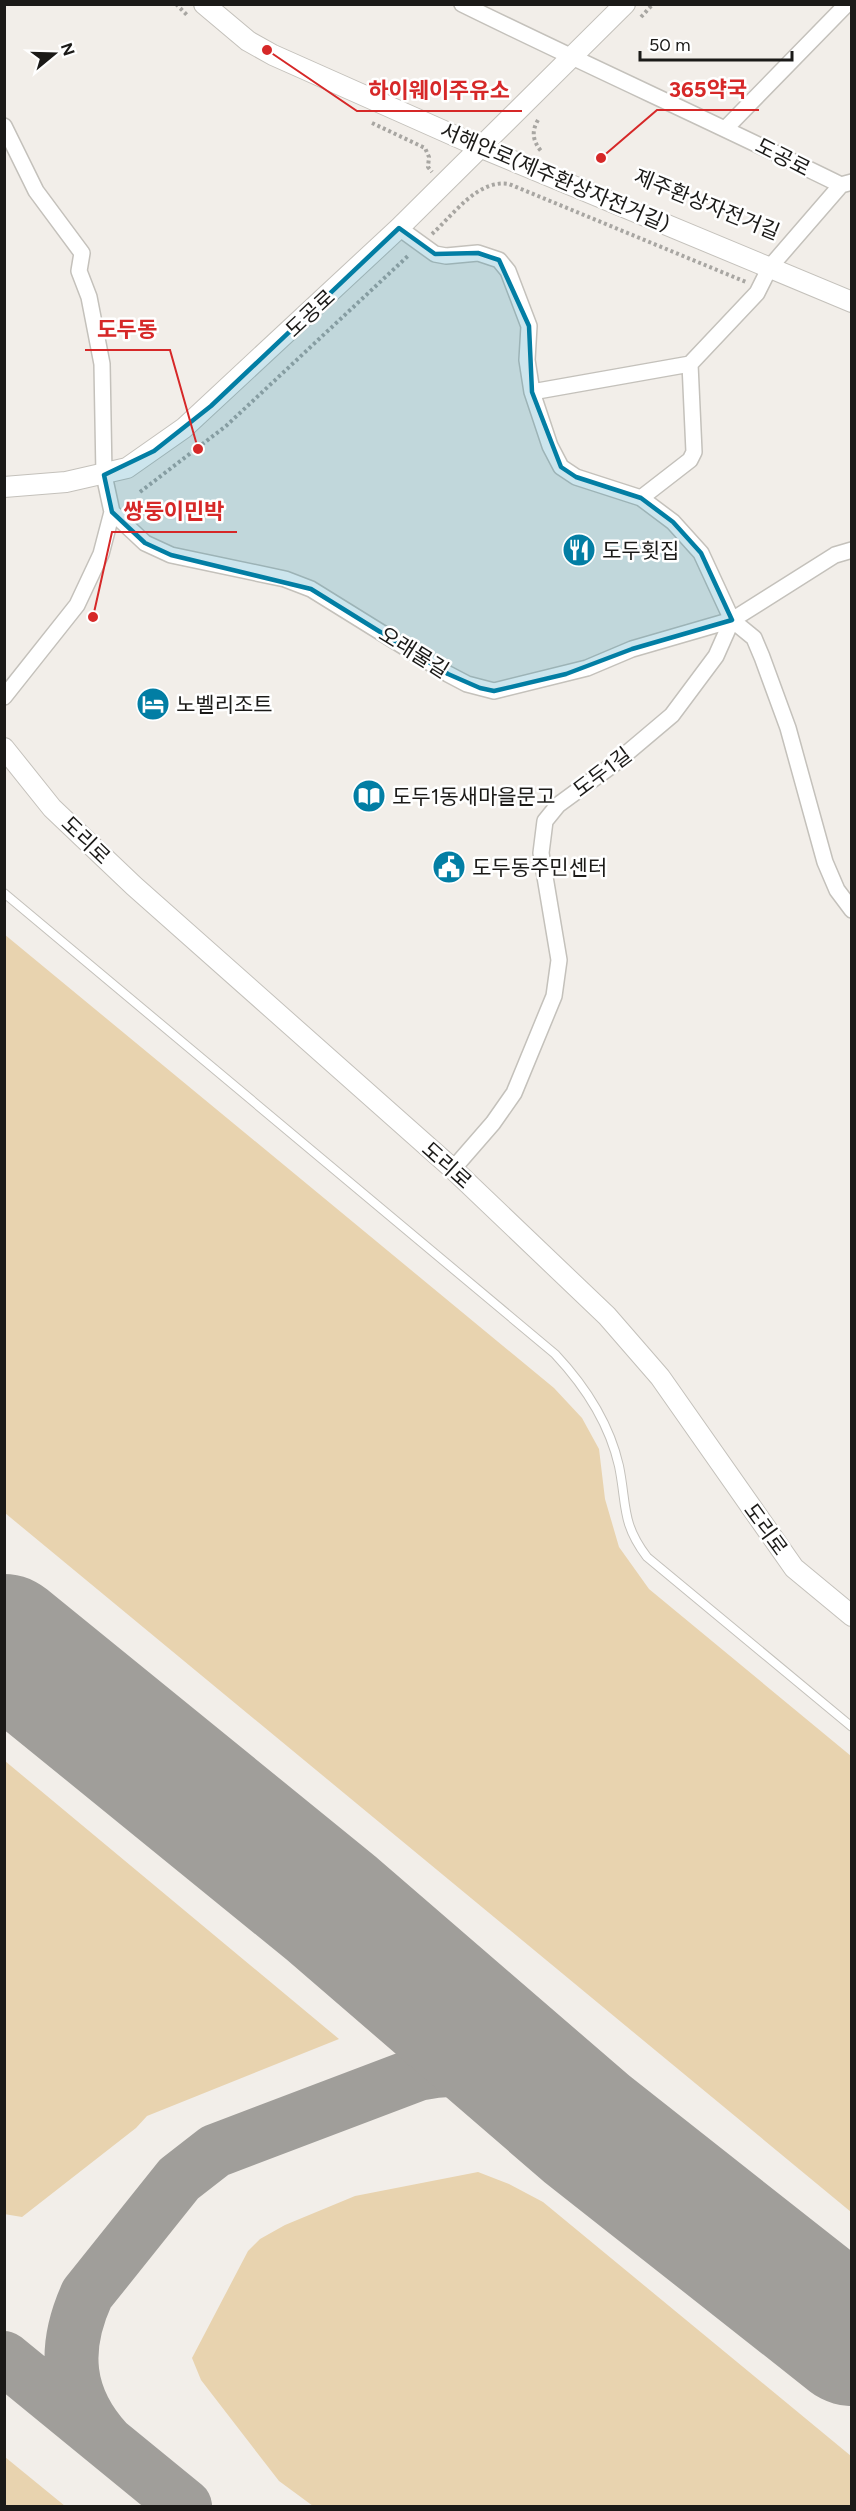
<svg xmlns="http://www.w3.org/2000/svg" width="856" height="2511" viewBox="0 0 856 2511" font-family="Figtree,'Noto Sans KR',sans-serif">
  <rect width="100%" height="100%" fill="#f2eee9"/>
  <path fill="#e8d3af" d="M4 934 554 1388 582 1418 599 1449 605 1499 619 1547 649 1589 851 1756V2212L5 1513Z
    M5 1761 339 2039 147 2116 136 2128 22 2217 4 2214Z
    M478 2172 509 2184 543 2202 851 2456V2506H313L279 2481 201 2380 192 2358 248 2251 260 2239 285 2225 355 2196Z
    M4 2457H5L65 2506H5Z"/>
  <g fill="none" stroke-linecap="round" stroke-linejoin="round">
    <path stroke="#a09e9a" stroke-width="54" d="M4 2358 185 2506
      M107 2442C66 2397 62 2349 87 2294L179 2179 215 2151 418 2074C490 2058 531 2090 587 2129"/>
    <path stroke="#a09e9a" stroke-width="136" d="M4 1642 331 1908 587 2129 852 2338"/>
    <g stroke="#c4c1bb" stroke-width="10">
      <path id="service" d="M4 893 555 1354C585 1386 609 1422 619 1466 627 1505 621 1523 647 1557L852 1727"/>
    </g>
    <g stroke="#c4c1bb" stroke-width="18">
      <path id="minor" d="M462 4C588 66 715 123 841 185
        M4 126 36 191 82 253 79 271 89 297 102 364 104 475 112 512 101 554 77 605 4 697
        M726 128 847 4
        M399 228 435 254 446 256 478 253 499 260 508 271 529 326 527 360 532 392 550 446 561 467 576 477 641 498 673 522 701 553 732 620 754 638 762 657 788 728 825 862 837 890 852 910
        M532 392 690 364
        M641 498 690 460 694 452 690 364 757 293 770 267 841 185 852 182
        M112 512 145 543 171 555 285 579 311 589 448 674 467 684 494 691 587 668 632 649 732 620 835 555 852 550
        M453 1169 493 1123 514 1093 554 996 559 960 541 853 545 821 558 805 614 764 672 715 716 656 732 620"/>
    </g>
    <g stroke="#c4c1bb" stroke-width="22">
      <path id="tertiary" d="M204 4 248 41 273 55 482 148 852 302
        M4 487 66 482 127 468 184 428 399 228 625 4
        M4 748 52 808 134 886 453 1169 607 1316 660 1377 794 1568 852 1616"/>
    </g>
    <path stroke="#a8a6a2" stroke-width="4" stroke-dasharray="3 3" stroke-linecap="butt" d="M176 4 188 16
      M641 17 653 4
      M538 120C531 132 533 141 541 151
      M372 123 425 148 429 157 428 167 432 172
      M432 234C454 214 478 179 509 184L746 282
      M140 492 226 426 409 255"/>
    <use href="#service" stroke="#fff" stroke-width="8"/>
    <use href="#minor" stroke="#fff" stroke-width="15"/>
    <use href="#tertiary" stroke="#fff" stroke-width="20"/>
  </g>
  <path fill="#027ea4" fill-opacity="0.2" stroke="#027ea4" stroke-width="4.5" stroke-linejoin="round" d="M399 228 435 254 478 253 499 260 529 326 532 392 561 467 576 477 641 498 673 522 701 553 732 620 632 649 566 674 494 691 480 688 448 674 311 589 171 555 145 543 112 512 104 475 154 451 211 406Z"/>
  <defs>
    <g id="restaurant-disc" transform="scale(1.725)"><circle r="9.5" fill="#027ea4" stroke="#fff"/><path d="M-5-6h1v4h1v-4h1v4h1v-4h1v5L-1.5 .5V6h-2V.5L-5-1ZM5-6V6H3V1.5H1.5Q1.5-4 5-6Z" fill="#fff"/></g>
    <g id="hotel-disc" transform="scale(1.725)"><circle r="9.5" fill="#027ea4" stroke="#fff"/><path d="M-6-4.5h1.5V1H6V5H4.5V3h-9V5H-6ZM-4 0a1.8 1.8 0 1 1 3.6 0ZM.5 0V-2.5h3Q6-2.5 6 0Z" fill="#fff"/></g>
    <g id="library-disc" transform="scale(1.725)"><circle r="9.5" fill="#027ea4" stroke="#fff"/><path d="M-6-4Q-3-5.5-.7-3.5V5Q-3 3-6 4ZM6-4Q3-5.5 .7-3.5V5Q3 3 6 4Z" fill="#fff"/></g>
    <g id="civic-disc" transform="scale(1.725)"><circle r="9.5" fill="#027ea4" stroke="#fff"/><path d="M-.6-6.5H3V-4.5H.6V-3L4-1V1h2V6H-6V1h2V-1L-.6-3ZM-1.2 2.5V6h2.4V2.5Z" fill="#fff"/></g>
  </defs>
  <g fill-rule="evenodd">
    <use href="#restaurant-disc" x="579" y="550"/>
    <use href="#hotel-disc" x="153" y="704"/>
    <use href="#library-disc" x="369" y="796"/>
    <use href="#civic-disc" x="449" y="867"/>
  </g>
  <g text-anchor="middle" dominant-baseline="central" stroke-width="5" stroke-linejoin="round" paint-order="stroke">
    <g font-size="21" fill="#1b1a18" stroke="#fff">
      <text transform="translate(783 157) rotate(27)">도공로</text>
      <text transform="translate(555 177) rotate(23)">서해안로(제주환상자전거길)</text>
      <text transform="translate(707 204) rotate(22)">제주환상자전거길</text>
      <text transform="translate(310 313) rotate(-43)">도공로</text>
      <text transform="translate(414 652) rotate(32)">오래물길</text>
      <text transform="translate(602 772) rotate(-37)">도두1길</text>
      <text transform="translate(86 840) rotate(44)">도리로</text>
      <text transform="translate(447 1165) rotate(42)">도리로</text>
      <text transform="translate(766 1529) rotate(54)">도리로</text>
    </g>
    <g font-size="21" fill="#1b1a18" stroke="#fff" text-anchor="start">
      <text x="602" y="550">도두횟집</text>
      <text x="176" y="704">노벨리조트</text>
      <text x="392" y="796">도두1동새마을문고</text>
      <text x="472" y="867">도두동주민센터</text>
    </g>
  </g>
  <path fill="none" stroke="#d62828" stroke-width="2" d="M601 158L657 110H759M267 50L357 111H522M198 449L170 350H85M93 617L112 532H237"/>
  <g fill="#d62828" stroke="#fff" stroke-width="2">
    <circle cx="601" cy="158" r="6"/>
    <circle cx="267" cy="50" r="6"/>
    <circle cx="198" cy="449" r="6"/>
    <circle cx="93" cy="617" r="6"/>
  </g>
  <g font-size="22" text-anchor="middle" font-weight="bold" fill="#d62828" stroke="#fff" stroke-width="5" stroke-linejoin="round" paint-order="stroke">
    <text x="708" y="97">365약국</text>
    <text x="439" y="98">하이웨이주유소</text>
    <text x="127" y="337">도두동</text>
    <text x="174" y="519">쌍둥이민박</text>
  </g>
  <rect width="856" height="2511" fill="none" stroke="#1b1a18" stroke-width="12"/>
  <g transform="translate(54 54) rotate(71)" stroke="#ffffff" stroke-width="4.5" paint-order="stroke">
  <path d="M0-4.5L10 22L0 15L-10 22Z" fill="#1b1a18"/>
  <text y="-9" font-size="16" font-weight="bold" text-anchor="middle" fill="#1b1a18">N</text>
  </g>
  <path d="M640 51v9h152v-9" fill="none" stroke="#1b1a18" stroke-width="3"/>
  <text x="649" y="51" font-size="18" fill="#1b1a18" stroke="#ffffff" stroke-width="4.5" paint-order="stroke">50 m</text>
</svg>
